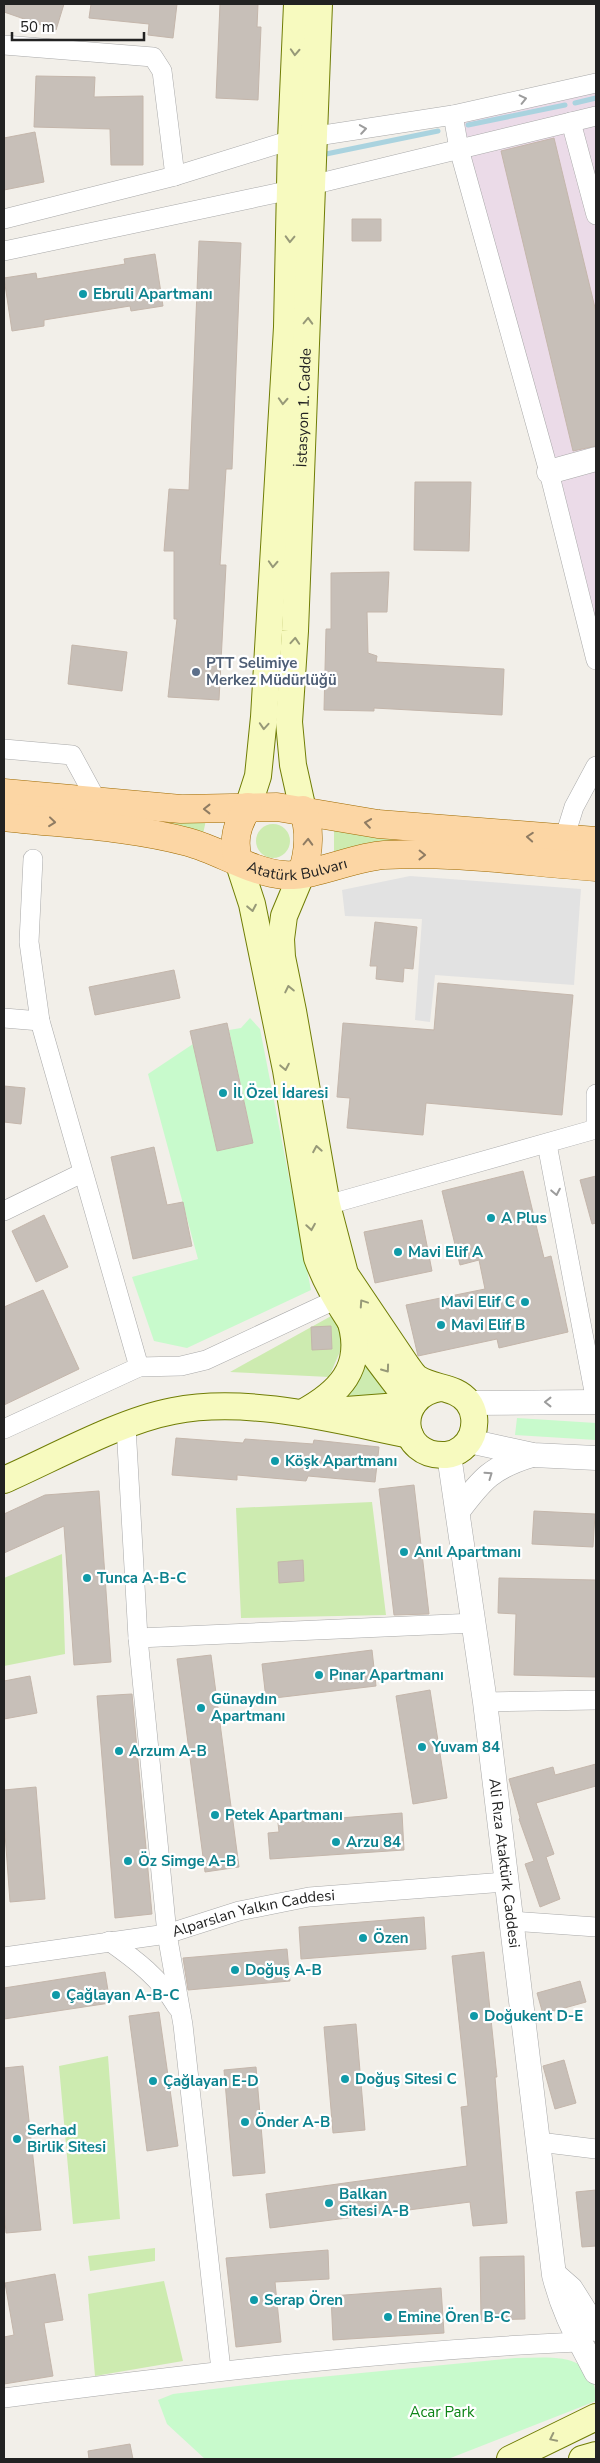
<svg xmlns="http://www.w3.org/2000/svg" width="600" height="2463" viewBox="0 0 600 2463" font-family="'Nunito Sans',sans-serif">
  <rect width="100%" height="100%" fill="#f2efe9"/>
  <path fill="#ebdbe8" d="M596 83V660L453 115Z"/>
  <path fill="#cdebb0" d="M160 819 206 820 203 834 160 823Z
    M256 841a17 17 0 1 1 34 0a17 17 0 1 1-34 0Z
    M334 830 404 838V844L334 855Z
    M333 1315 345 1340 329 1377 230 1372Z
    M364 1361 389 1395 347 1398 361 1376Z
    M372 1502 386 1615 241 1618 236 1508Z
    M62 1554 65 1654 4 1666V1578Z
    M108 2056 120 2219 73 2224 59 2066Z
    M155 2248V2261L90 2271 88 2256Z
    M164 2281 183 2361 95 2376 88 2294Z"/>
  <path fill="#c8facc" d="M250 1018 260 1029 311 1290 187 1348 154 1341 132 1277 198 1259 148 1074 193 1044 217 1151 253 1143 229 1030 241 1028Z
    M517 1418 596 1423V1440L515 1435Z
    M515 2358C552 2358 596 2350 596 2401L448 2459H205L167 2424 158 2400 173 2394 279 2381Z"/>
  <path fill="#e2e2e2" d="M410 876 581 889 574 985 435 975 430 1022 415 1020 422 919 345 916 342 890Z"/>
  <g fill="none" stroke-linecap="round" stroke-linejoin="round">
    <path stroke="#aad3df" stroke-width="5" d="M575 103 596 98
      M468 125 565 105
      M326 154 438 131"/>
  </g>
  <path fill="#c7bfb8" stroke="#c4b6ab" d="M4 4H64L56 30 4 12Z
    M91 4H177L173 38 148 35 149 24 89 18Z
    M220 4H258L257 27H261L258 100 216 98Z
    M36 76 95 77 94 97 143 96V165H111L110 129 34 127Z
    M35 132 44 182 4 190V138Z
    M554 138 596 312V446L573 451 501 151Z
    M352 219H381V241H352Z
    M199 241 241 243 232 469H226L220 565H226L219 700 168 697 177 619H174V551H164L169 489 189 490Z
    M155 254 163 306 131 311 130 306 44 320V326L12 331 4 278 36 273 37 279 125 264 124 259Z
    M415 482H471L469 551 414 550Z
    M389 572 387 612H367L368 653 377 656 376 662 504 669 502 715 374 708V711L324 710 326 629H331V573Z
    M72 645 127 652 122 691 68 684Z
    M375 922 417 927 413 969 404 968 403 982 376 979 377 966H370Z
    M174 970 180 998 95 1015 89 987Z
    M438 983 573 995 562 1115 426 1103 423 1135 347 1128 350 1098 337 1097 343 1023 434 1030Z
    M227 1023 253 1143 217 1151 190 1031Z
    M4 1086 25 1088 21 1124 4 1122Z
    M154 1147 167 1205 183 1202 192 1246 133 1259 111 1157Z
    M523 1171 544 1258 551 1256 568 1332 499 1348 497 1339 418 1356 406 1305 485 1289 479 1260 460 1265 442 1191Z
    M596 1176V1223L592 1224 580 1180Z
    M44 1215 68 1267 36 1282 12 1231Z
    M422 1220 432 1271 375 1283 364 1232Z
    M43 1290 79 1369 4 1405V1307Z
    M331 1326 332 1349 312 1350 311 1327Z
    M176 1438 243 1443 245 1439 313 1444 314 1440 379 1447 375 1482 308 1476 306 1481 237 1475V1480L172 1475Z
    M414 1485 429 1614 394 1615 379 1489Z
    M99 1491 111 1662 74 1665 64 1526 4 1553V1514L45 1495Z
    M534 1511 595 1514 593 1547 532 1544Z
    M303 1560 304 1581 279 1583 278 1562Z
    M499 1578 596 1580V1677L514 1675 516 1614 498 1613Z
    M372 1650 376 1686 266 1699 262 1664Z
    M211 1655 239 1867 205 1872 177 1659Z
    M30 1676 37 1713 4 1719V1681Z
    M430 1690 447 1798 413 1804 396 1696Z
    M132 1694 152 1914 115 1918 97 1696Z
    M596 1764V1786L536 1803 554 1854 546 1857 560 1899 540 1907 525 1864 534 1861 519 1819 520 1818 509 1779 553 1767 555 1775Z
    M36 1787 45 1899 10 1902 4 1820V1790Z
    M402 1813 404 1850 270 1859 268 1833 279 1832 278 1823Z
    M424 1917 426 1949 301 1959 299 1927Z
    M287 1949 290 1981 188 1990 183 1958Z
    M484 1952 497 2077H495L507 2223 473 2226 470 2202 270 2228 266 2194 467 2166 461 2107 468 2106 452 1956Z
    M105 1972 110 2003 4 2019V1988Z
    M580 1981 586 2002 543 2014 537 1993Z
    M159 2012 178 2146 147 2151 129 2016Z
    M356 2024 365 2130 333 2133 324 2027Z
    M564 2060 576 2103 555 2109 543 2066Z
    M23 2066 41 2230 6 2233 4 2209V2068Z
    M256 2067 265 2173 233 2176 224 2070Z
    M596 2190V2246L582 2247 576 2192Z
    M328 2250 329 2279 275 2282 281 2342 236 2347 226 2258Z
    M524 2256 525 2319 481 2320 480 2257Z
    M55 2274 63 2320 44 2323 53 2376 4 2384V2337L14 2335 5 2283Z
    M441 2288 444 2333 333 2340 331 2296Z
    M130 2444 133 2459H89L88 2451Z"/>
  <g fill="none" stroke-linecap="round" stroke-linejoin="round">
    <g stroke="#a9a9a9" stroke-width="20">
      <g id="minor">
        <path d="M4 45 153 57 162 71 175 176"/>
        <path d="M453 115 459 149 549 472 596 660"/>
        <path d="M571 122 596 215"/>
        <path d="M4 219 175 176 291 140 453 115 596 83"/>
        <path d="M4 251 291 190 596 116"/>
        <path d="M4 749 72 755 97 801"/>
        <path d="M564 839 574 807 596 766"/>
        <path d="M33 859 29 942 40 1021 139 1367"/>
        <path d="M4 1018 40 1021"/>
        <path d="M596 1129V1094"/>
        <path d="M547 1144 596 1402"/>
        <path d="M327 1205 596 1129"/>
        <path d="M4 1211 82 1173"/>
        <path d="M126 1426 138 1638 167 1934 183 2025 221 2370"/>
        <path d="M4 1429 139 1367 181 1366 206 1360 337 1299"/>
        <path d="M138 1638 475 1623"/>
        <path d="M485 1702 596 1700"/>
        <path d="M511 1921 596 1927"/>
        <path d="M109 1941C136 1960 160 1978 177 2007"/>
        <path id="s1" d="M4 1957 167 1934 239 1911 309 1897 505 1882"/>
        <path d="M539 2142 596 2149"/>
        <path d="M4 2398C195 2373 386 2351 578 2342"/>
      </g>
    </g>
    <g stroke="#a9a9a9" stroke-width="25">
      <g id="tertiary">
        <path d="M549 472 596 459"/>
        <path d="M469 1403 596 1402"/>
        <path d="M469 1441 533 1455 596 1458"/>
        <path id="s2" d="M449 1455 485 1702 554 2275C564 2315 578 2337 596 2372"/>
        <path d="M458 1511C482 1479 492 1467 532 1455"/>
        <path d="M555 2275 571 2289 596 2329"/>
      </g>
    </g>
    <g stroke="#707d05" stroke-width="28">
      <g id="secondary">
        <path d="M248 807 258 776 264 717 287 327 291 140 297 4"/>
        <path id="s3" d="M303 810 293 765 289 722 295 631 319 4"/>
        <path d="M238 861 252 904 286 1070 317 1258C337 1312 378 1359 412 1405"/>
        <path d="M302 873 284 916 281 939 282 957 293 1011 327 1205 345 1274 407 1366C410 1370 413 1375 417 1378 433 1389 456 1386 468 1402 475 1411 476 1424 472 1435 468 1445 458 1454 446 1455 398 1458 393 1395 441 1388"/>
        <path d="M333 1411 412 1405"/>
        <path d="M302 1413C339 1393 364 1368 351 1323"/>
        <path d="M4 1480C54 1458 120 1421 173 1411 248 1396 336 1420 410 1435"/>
        <path d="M510 2459 596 2417"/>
        <path d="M582 2459 596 2455"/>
      </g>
    </g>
    <g stroke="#a06b00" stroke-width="29">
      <g id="primary">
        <path d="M4 793 181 809 277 807 378 824 596 841"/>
        <path id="s4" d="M4 817C65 824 128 826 188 842 221 851 250 872 284 875 314 877 353 857 384 855 453 851 527 862 596 867"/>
        <path d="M238 861C233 840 236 826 248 807"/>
        <path d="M302 873C309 852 311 831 303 810"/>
      </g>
    </g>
    <use href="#minor" stroke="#fff" stroke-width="19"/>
    <use href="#tertiary" stroke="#fff" stroke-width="24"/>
    <use href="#secondary" stroke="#f7fabf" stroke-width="26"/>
    <use href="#primary" stroke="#fcd6a4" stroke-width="28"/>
  </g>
  <defs><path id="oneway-chevron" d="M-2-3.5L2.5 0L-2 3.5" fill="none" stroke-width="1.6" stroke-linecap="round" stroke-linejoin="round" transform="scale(1.25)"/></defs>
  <g stroke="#979978">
    <use href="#oneway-chevron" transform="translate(295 52) rotate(93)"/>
    <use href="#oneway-chevron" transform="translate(290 239) rotate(92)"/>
    <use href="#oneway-chevron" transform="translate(308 321) rotate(-88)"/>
    <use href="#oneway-chevron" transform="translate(283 401) rotate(93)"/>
    <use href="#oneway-chevron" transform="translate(273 564) rotate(93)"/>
    <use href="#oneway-chevron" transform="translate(295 641) rotate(-86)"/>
    <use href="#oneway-chevron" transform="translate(264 726) rotate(94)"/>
    <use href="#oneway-chevron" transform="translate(252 908) rotate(79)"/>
    <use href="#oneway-chevron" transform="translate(289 989) rotate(-102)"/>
    <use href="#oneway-chevron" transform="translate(285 1067) rotate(79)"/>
    <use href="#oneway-chevron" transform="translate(317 1149) rotate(-100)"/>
    <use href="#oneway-chevron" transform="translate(311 1227) rotate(81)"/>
    <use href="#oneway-chevron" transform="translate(363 1303) rotate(-124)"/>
    <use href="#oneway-chevron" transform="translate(386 1369) rotate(54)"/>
    <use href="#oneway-chevron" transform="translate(553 2438) rotate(154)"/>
  </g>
  <g stroke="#9c9c9c">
    <use href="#oneway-chevron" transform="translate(523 99) rotate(-13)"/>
    <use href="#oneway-chevron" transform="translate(363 129) rotate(-9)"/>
    <use href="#oneway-chevron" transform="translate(556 1192) rotate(79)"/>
    <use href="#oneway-chevron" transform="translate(548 1402) rotate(180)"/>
    <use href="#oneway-chevron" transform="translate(489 1475) rotate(-35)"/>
  </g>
  <g stroke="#8f7c63">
    <use href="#oneway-chevron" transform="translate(207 809) rotate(180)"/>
    <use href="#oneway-chevron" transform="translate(52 822) rotate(6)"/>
    <use href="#oneway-chevron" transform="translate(368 823) rotate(-172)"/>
    <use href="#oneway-chevron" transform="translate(530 837) rotate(-176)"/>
    <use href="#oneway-chevron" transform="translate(308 842) rotate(-88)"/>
    <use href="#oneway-chevron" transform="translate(422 855) rotate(1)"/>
  </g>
  <g fill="#0f9aa8" stroke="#fff" stroke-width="2">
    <circle cx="83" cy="294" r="5"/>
    <circle cx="223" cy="1093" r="5"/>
    <circle cx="491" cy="1218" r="5"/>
    <circle cx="398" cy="1252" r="5"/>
    <circle cx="525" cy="1302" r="5"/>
    <circle cx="441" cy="1325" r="5"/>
    <circle cx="275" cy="1461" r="5"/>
    <circle cx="404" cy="1552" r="5"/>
    <circle cx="87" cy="1578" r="5"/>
    <circle cx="319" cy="1675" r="5"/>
    <circle cx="201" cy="1708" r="5"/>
    <circle cx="422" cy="1747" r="5"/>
    <circle cx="119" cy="1751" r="5"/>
    <circle cx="215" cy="1815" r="5"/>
    <circle cx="336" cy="1842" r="5"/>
    <circle cx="128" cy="1861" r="5"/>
    <circle cx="363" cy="1938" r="5"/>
    <circle cx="235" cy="1970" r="5"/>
    <circle cx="56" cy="1995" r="5"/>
    <circle cx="474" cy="2016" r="5"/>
    <circle cx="345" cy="2079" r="5"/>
    <circle cx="153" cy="2081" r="5"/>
    <circle cx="245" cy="2122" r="5"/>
    <circle cx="17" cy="2139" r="5"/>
    <circle cx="329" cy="2203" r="5"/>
    <circle cx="254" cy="2300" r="5"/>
    <circle cx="388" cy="2317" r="5"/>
  </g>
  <circle fill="#5c6f8a" stroke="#fff" stroke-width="2" cx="196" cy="672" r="5"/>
  <g text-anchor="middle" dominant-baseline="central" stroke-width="4.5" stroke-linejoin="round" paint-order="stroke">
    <g font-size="15" font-weight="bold" fill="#0d838f" stroke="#fff" text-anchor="start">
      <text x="93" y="294">Ebruli Apartmanı</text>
      <text x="233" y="1093">İl Özel İdaresi</text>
      <text x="501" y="1218">A Plus</text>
      <text x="408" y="1252">Mavi Elif A</text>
      <text x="515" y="1302" text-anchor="end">Mavi Elif C</text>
      <text x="451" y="1325">Mavi Elif B</text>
      <text x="285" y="1461">Köşk Apartmanı</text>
      <text x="414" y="1552">Anıl Apartmanı</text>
      <text x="97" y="1578">Tunca A-B-C</text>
      <text x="329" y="1675">Pınar Apartmanı</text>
      <text x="211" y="1699">Günaydın<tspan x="211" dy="17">Apartmanı</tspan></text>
      <text x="432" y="1747">Yuvam 84</text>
      <text x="129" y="1751">Arzum A-B</text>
      <text x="225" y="1815">Petek Apartmanı</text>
      <text x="346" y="1842">Arzu 84</text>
      <text x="138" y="1861">Öz Simge A-B</text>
      <text x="373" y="1938">Özen</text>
      <text x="245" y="1970">Doğuş A-B</text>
      <text x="66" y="1995">Çağlayan A-B-C</text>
      <text x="484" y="2016">Doğukent D-E</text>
      <text x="355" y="2079">Doğuş Sitesi C</text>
      <text x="163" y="2081">Çağlayan E-D</text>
      <text x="255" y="2122">Önder A-B</text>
      <text x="27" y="2130">Serhad<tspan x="27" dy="17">Birlik Sitesi</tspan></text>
      <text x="339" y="2194">Balkan<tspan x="339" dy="17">Sitesi A-B</tspan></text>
      <text x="264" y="2300">Serap Ören</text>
      <text x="398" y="2317">Emine Ören B-C</text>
    </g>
    <g font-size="15" fill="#222" stroke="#fff">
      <text stroke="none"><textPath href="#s3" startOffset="404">İstasyon 1. Cadde</textPath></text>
      <text stroke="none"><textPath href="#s4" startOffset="301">Atatürk Bulvarı</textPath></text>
      <text stroke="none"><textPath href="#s2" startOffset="412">Ali Rıza Ataktürk Caddesi</textPath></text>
      <text stroke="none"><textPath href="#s1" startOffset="254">Alparslan Yalkın Caddesi</textPath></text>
    </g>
    <g font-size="15" font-weight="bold" fill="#4e5e75" stroke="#fff" text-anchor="start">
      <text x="206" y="663">PTT Selimiye<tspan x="206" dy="17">Merkez Müdürlüğü</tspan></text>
    </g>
    <g font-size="15" fill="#0c8416" stroke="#fff">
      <text x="442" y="2412">Acar Park</text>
    </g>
  </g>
  <rect width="600" height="2463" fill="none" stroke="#222222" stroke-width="10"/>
  <path d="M12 32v8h132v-8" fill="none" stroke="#222222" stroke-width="2.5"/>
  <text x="20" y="32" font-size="15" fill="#222222" stroke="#ffffff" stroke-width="4" paint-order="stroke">50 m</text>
</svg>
